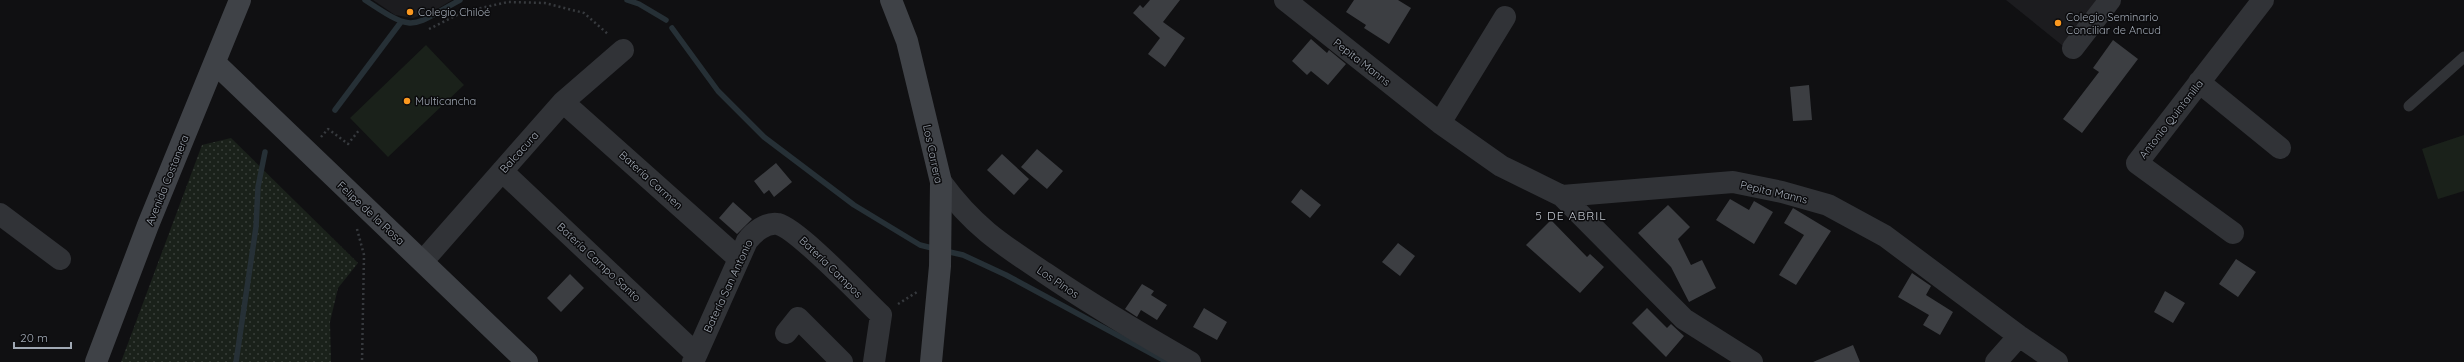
<svg xmlns="http://www.w3.org/2000/svg" width="2464" height="362" font-family="Quicksand,sans-serif">
<style>
.built{fill:#1c1c1f}
.grass{fill:url(#grass-dots)}
.garden{fill:#1a211a}
.lines{fill:none;stroke-linecap:round;stroke-linejoin:round}
.stream{stroke:#263036;stroke-width:5.5}
.building{fill:#3c3e42}
.path{stroke:#373a3e;stroke-width:2.5;stroke-dasharray:2 3;stroke-linecap:butt}
.lane{stroke:#313337;stroke-width:11}
.street{stroke:#313337;stroke-width:22}
.secondary{stroke:#3f4247;stroke-width:22}
.poi-dot{fill:#fb981f;stroke:#0b0b0d;stroke-width:1.5}
.labels{text-anchor:middle;dominant-baseline:central;stroke-width:3;stroke-linejoin:round;paint-order:stroke}
.poi-label{font-size:11px;fill:#a0a8b3;stroke:#0b0b0d;text-anchor:start}
.street-label{font-size:11px;fill:#a0a8b3;stroke:#0b0b0d}
.neighbourhood-label{font-size:12px;letter-spacing:1px;fill:#c2c7cf;stroke:#0b0b0d}
</style>
<defs>
<pattern id="grass-dots" width="8" height="8" patternUnits="userSpaceOnUse"><rect width="8" height="8" fill="#1a211a"/><path d="M2 2h.1M6 6h.1" fill="none" stroke="#383e39" stroke-width="1.8" stroke-linecap="round"/></pattern>
</defs>
<rect width="100%" height="100%" fill="#101012"/>
<path class="built" d="M373,0H452L437,9L413,18L395,15Z
M2006,0H2099L2063,46Z"/>
<path class="grass" d="M231,138L358,263L338,288L330,322L331,362H121L202,145Z"/>
<path class="garden" d="M426,45L464,85L388,157L350,118Z
M2464,135V191L2438,199L2422,149Z"/>
<g class="lines">
<path class="stream" d="M365,0C416,34 410,27 460,0
M627,0L639,4L666,20
M672,28L718,91L764,137L854,205L920,245L936,249
M335,110L401,22
M945,251L963,255L1006,275L1167,362
M236,362L256,227L258,187L265,152"/>
</g>
<path class="building" d="M1150,0H1180L1163,22L1185,38L1165,67L1148,54L1160,38L1133,13L1140,5L1143,8Z
M1354,0H1398L1411,8L1389,44L1364,28L1366,25L1346,12Z
M1311,39L1327,53L1329,50L1346,64L1328,85L1311,71L1307,75L1292,61Z
M2113,40L2138,59L2082,133L2063,119L2099,72L2093,68Z
M1809,85L1812,120L1793,121L1790,87Z
M1037,149L1063,171L1047,189L1021,167Z
M1002,154L1029,179L1014,195L987,170Z
M776,163L792,182L774,197L769,190L764,194L754,181Z
M1301,189L1321,205L1310,218L1291,202Z
M1730,199L1749,210L1754,201L1773,212L1754,244L1716,220Z
M733,202L752,219L737,234L719,218Z
M1668,205L1690,227L1678,239L1691,265L1702,260L1716,288L1689,302L1671,267L1638,233Z
M1793,208L1831,231L1796,285L1779,275L1804,235L1784,223Z
M1551,220L1587,257L1590,254L1604,267L1580,293L1526,245Z
M1398,243L1415,256L1400,276L1382,262Z
M2236,259L2256,272L2238,297L2219,284Z
M1912,273L1931,286L1926,295L1953,312L1940,335L1923,325L1929,315L1898,297Z
M570,274L584,288L561,312L547,298Z
M1142,284L1154,291L1151,295L1167,305L1157,320L1141,310L1137,317L1125,309Z
M2165,291L2185,303L2173,323L2154,312Z
M1204,308L1227,322L1217,340L1193,327Z
M1647,308L1667,328L1671,324L1684,336L1666,357L1632,323Z
M1853,345L1860,362H1813Z"/>
<g class="lines">
<path class="path" d="M429,29L463,12L508,2L545,3L584,13L609,35
M321,137L328,129L348,144L360,129
M357,229L364,255L362,362
M898,304L917,292"/>
<path class="lane" d="M2409,106L2464,57"/>
<path class="street" d="M1285,0L1440,123L1501,166L1562,196L1733,182L1782,192L1828,205L1885,236L2019,336L2057,362
M2073,48L2110,0
M2199,82L2280,148
M563,102L738,258
M1440,123L1505,17
M502,171L696,354
M941,182C973,226 1001,244 1045,273C1092,305 1141,334 1190,362
M1562,196L1684,319L1752,362
M0,214L60,259
M2233,233L2137,163L2263,0
M423,261L563,102L623,50
M786,333L798,318L842,362
M693,362L747,241C754,232 766,222 778,224C798,229 862,297 881,315L874,362
M1996,362L2019,336"/>
<path class="secondary" d="M891,0L907,41L941,182L940,266L931,362
M215,63L527,362
M96,362L148,225L240,0"/>
</g>
<g class="poi-dot">
<circle cx="410" cy="12" r="4"/>
<circle cx="2058" cy="23" r="4"/>
<circle cx="407" cy="101" r="4"/>
</g>
<g class="labels">
<g class="poi-label">
<text x="418" y="12">Colegio Chiloé</text>
<text x="2066" y="17">Colegio Seminario<tspan x="2066" dy="13">Conciliar de Ancud</tspan></text>
<text x="415" y="101">Multicancha</text>
</g>
<g class="street-label">
<text transform="translate(1362 62) rotate(38)">Pepita Manns</text>
<text transform="translate(2171 119) rotate(-52)">Antonio Quintanilla</text>
<text transform="translate(519 152) rotate(-48)">Balcacura</text>
<text transform="translate(933 154) rotate(78)">Los Carrera</text>
<text transform="translate(167 180) rotate(-68)">Avenida Costanera</text>
<text transform="translate(651 180) rotate(42)">Batería Carmen</text>
<text transform="translate(1774 192) rotate(13)">Pepita Manns</text>
<text transform="translate(371 213) rotate(43)">Felipe de la Rosa</text>
<text transform="translate(599 262) rotate(43)">Batería Campo Santo</text>
<text transform="translate(831 267) rotate(44)">Batería Campos</text>
<text transform="translate(1058 282) rotate(34)">Los Pinos</text>
<text transform="translate(728 286) rotate(-65)">Batería San Antonio</text>
</g>
<g class="neighbourhood-label">
<text x="1571" y="215">5 DE ABRIL</text>
</g>
</g>
<path d="M14 342v6h57v-6" fill="none" stroke="#a0a8b3" stroke-width="2"/>
<text x="20" y="342" font-size="12" fill="#a0a8b3" stroke="#0b0b0d" stroke-width="3" paint-order="stroke">20 m</text>
</svg>
